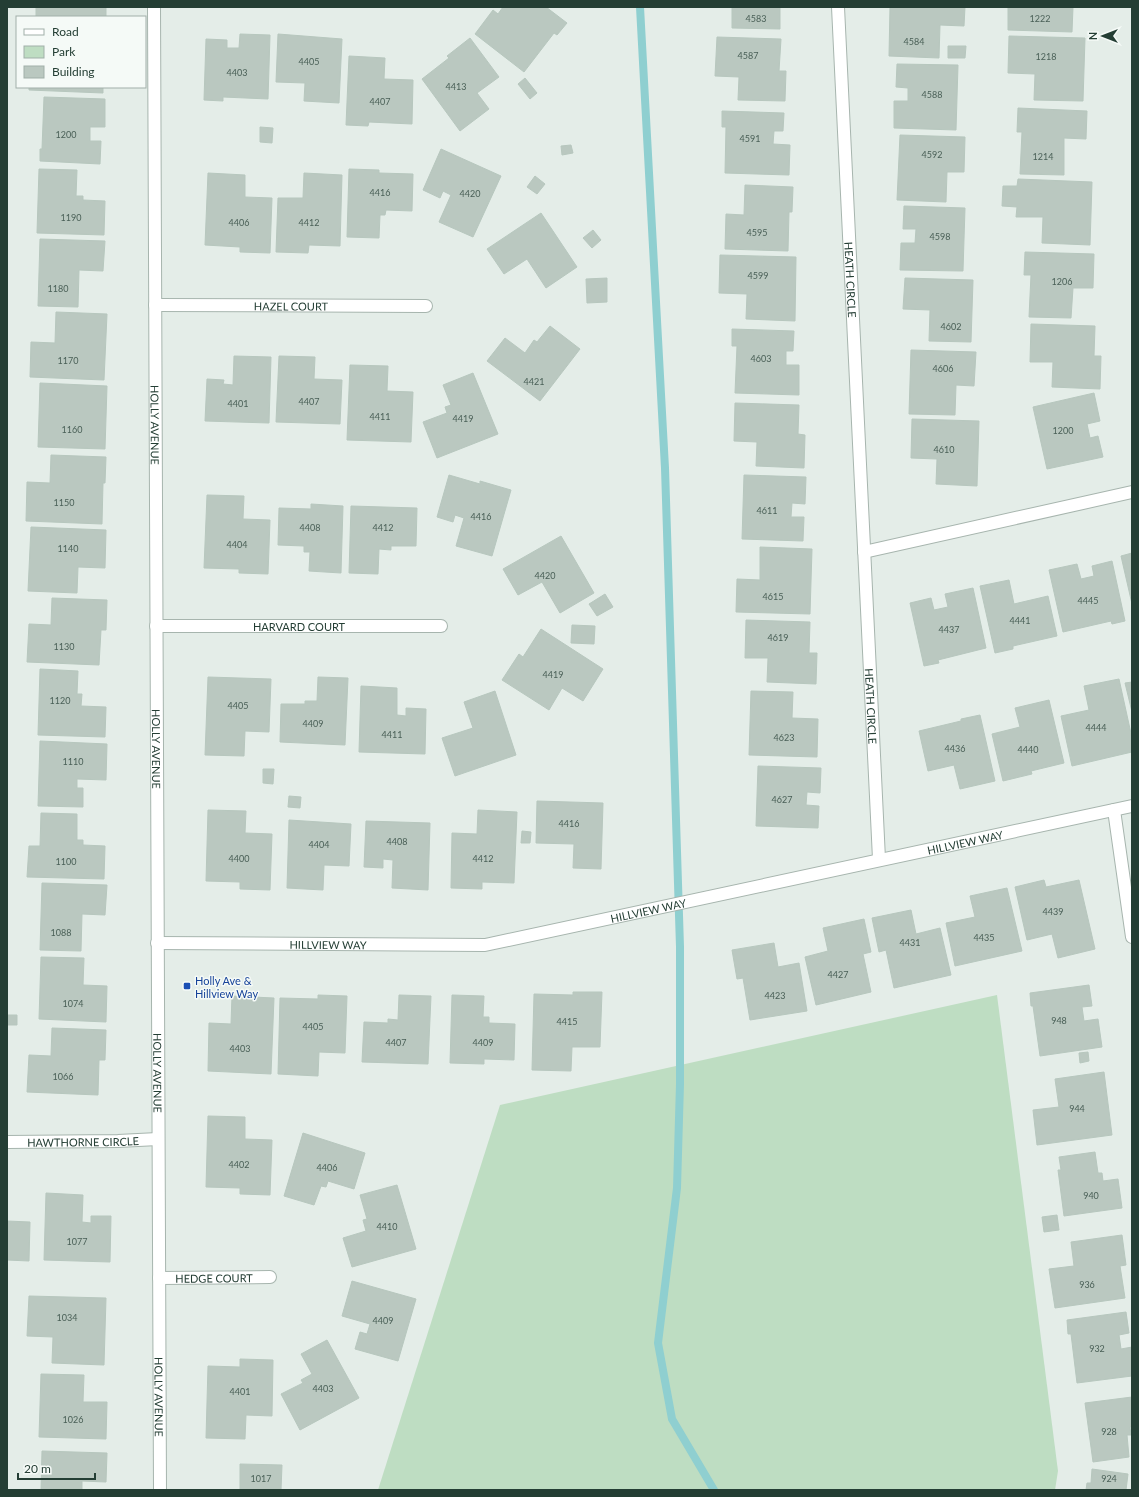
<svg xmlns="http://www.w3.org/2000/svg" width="1139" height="1497" font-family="Lato,sans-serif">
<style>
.green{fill:#beddc2}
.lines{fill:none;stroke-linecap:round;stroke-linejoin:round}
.stream{stroke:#8fcfd0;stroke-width:8}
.building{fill:#bac8c0;stroke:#b7c7be}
.street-casing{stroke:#a7b5ae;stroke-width:14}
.street{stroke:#fff;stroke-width:12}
.transit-dot{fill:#1a4fb4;stroke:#f5faf7;stroke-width:1.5}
.labels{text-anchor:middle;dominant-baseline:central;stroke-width:3;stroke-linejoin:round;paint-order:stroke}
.number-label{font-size:9px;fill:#4a6057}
.street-label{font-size:11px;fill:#243e34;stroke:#f5faf7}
.transit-label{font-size:11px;fill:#164399;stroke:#f5faf7;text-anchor:start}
</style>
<rect width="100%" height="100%" fill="#e4ede8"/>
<path class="green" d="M997,995L1058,1471L1055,1490H378L500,1105Z"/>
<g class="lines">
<path class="stream" d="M640,7L665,468L680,947V1084L677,1188L658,1343L672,1419L714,1490"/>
</g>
<path class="building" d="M36,7H106V17H36Z
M503,7H546L567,23L557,35L554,33L524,72L475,34L493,10L498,14Z
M732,7H780V29L732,28Z
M890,7H965L964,26L940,25L939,58L889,56Z
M1008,7H1073L1072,32L1008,30Z
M240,34L270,35L268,99L223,97V101L204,100L206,39L227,40V48H239Z
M278,34L342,39L339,103L304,101L305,83L276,82Z
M1009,36L1085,38L1083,101L1034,100L1035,74L1008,73Z
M717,37L781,39L779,71H786L785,101L738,100L739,77L715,76Z
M470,38L499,77L477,93L489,109L460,131L422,79L449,58L447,56Z
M948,46H966L965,58H948Z
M349,56L385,58L384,79L413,80L412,124L369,122L368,126L346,125Z
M897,64L958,65L956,130L894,128V101H908V88L896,87Z
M525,78L537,93L530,99L518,84Z
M29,87H103V93L29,90Z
M44,97L105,99V127H90V141H101L100,164L40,161V149H42Z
M1018,108L1087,111L1086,139L1064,138V175L1020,174L1022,132H1017Z
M722,111L784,113L783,131H774L773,144L790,145L789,175L725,173L726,127H722Z
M260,127L273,128L272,143L260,142Z
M900,135L965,137L964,172H947L946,202L897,200Z
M571,145L573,153L562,155L561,146Z
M441,149L501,176L473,237L439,222L451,195L443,191L440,198L423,190Z
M39,169L77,170L76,196H83V200L105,201L104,235L37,233Z
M349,169L379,170V173L413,174L412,211L386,210L385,215H380L379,238L347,237Z
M208,173L245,175V197L272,198L270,253L240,252V247L205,245Z
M304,173L342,175L340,246L309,245L308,253L276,252L278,198H303Z
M535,176L545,184L537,194L527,187Z
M1018,179L1092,182L1090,245L1042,243L1043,217H1016L1017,207L1002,206L1003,186H1017Z
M745,185L793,187L792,212H789L788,251L725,249L726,214L744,215Z
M904,206L965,208L963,271L900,270L901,243H915L916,229H903Z
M541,213L577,267L546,288L527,259L504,274L487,249Z
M593,230L601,240L592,248L583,238Z
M40,239L105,241L103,271L79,270L78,307L38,306Z
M1025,252L1094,254L1093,288H1073L1071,318L1029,317L1031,275H1024Z
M720,255L796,257L795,321L746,319L747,294L719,293Z
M607,278V302L587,303L586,279Z
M905,278L973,280L971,342L929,341L930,310L903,309Z
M56,312L107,314L104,380L30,377L31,342L55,343Z
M1031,324L1095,326L1094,356H1101L1100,389L1052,387L1053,362H1030Z
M550,326L580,349L540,401L487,361L505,338L525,353L534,340L537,342Z
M732,329L794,331L793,351H786V365H799V395L735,393L737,346H732Z
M911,350L976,352L974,386L956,385L955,415L909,414Z
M234,356L271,357L269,423L205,421L207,379L224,380L223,384L233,385Z
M279,356L315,357L314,379L342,380L340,424L276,422Z
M350,365L388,366L387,391L413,392L411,442L347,440Z
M473,373L498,434L437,458L423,422L447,413L445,407L451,405L443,385Z
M40,383L107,386L105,449L38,447Z
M1094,393L1100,421L1087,424L1090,438L1098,436L1103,457L1047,469L1033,407Z
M735,403L799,405L798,434L805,435L804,468L756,466L757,442L734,441Z
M912,419L979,421L977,486L936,484L937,459L911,458Z
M51,455L106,457L105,483H103L102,524L26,521L27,482L50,483Z
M449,475L480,484V481L511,490L492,556L456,546L464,518L455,515L453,522L437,517Z
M744,475L806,477L805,504L792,503L791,517H804L803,541L742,539Z
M207,495L244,496L243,519L270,520L268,574L239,573V569L204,568Z
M311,504L343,506L341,573L309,571L310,552H304V546L278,545L279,508L311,509Z
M351,506L417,508L416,546H391V550L379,549L378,574L349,573Z
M31,527L106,530L105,568L78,567L77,593L28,591Z
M561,536L594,593L560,613L542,582L518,595L503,569Z
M760,547L812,549L810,614L736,612L737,579L760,580Z
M1132,553V604L1121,556Z
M1112,561L1125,621L1112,624L1111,621L1063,632L1049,570L1077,564L1081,579L1094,576L1092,566Z
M1009,580L1014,604L1048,596L1057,636L1013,646V649L995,653L980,586Z
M973,588L986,648L938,660L939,663L924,666L910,603L931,598L934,610L948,607L945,594Z
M605,594L613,607L597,616L589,604Z
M52,598L107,600L106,630H101L99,665L27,662L29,624L51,625Z
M746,620L810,622L809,653H817L816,684L767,682L768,658H745Z
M572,625L595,626L594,644L571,643Z
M541,629L603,669L583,701L562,688L549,710L502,680L519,654L523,657Z
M40,669L78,671L77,694H82L81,706L106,707L105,737L38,735Z
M208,677L271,679L269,732L245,731L244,756L205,755Z
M318,677L348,678L345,745L280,742L281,704H305V701H317Z
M1119,679L1132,738V752L1072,766L1061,716L1089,710L1084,686Z
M1132,682V712L1125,683Z
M361,686L397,688V715L406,716V708L426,709L425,754L359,752Z
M495,691L516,755L455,776L442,738L473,728L464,702Z
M751,691L793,692L792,718L818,719L817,757L749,755Z
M1049,700L1064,763L1031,771L1032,774L1003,781L992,734L1020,727L1015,708Z
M980,715L995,781L960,789L954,765L928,771L919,731L961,721V719Z
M40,741L107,744L106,780L77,779V788H83V807L38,806Z
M758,766L821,768L820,793L807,792L806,805L819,806L818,828L756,826Z
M263,769H274L273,784L263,783Z
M289,796L301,797L300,808L288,807Z
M537,801L603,803L601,869L573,868L574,844L536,843Z
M208,810L246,811L245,833L272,834L270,890L240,889V882L206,881Z
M478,810L517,812L514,883L482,882V889L451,888L452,833L477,834Z
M41,813L77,814V840H83V845L105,846L104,879L27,877L29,846H40Z
M289,820L351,824L349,866L324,865L323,890L287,888Z
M366,821L430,823L428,890L392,888L393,860L383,859V868L364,867Z
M522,831L531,832L530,843H521Z
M1044,880L1046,887L1079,880L1095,949L1058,958L1052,934L1027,940L1015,887Z
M42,883L107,885L105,915L82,914L81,951L40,950Z
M1007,888L1022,951L955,966L946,923L975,917L970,896Z
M911,910L916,934L940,928L951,975L894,988L886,950L879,952L872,918Z
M864,919L871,952L863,954L871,992L816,1005L805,957L828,951L823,928Z
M774,943L778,967L799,963L807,1011L750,1020L743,978L737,979L732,950Z
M41,957L84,958L83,985L107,986L106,1022L39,1019Z
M1089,985L1092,1006L1082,1007L1084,1021L1098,1019L1102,1047L1040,1056L1033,1006H1031L1030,993Z
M573,992H602L600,1047H572L571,1071L532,1070L534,994L573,995Z
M318,995L347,996L345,1053L319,1052L318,1076L278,1074L280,998L318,999Z
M399,995L431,996L428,1064L362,1062L364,1022L388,1023V1019L398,1020Z
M452,995L484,996L483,1017H489V1023L515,1024L514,1060L484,1059V1064L450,1063Z
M232,996L274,998L271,1074L208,1071L209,1023L231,1024Z
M8,1015H17V1025H8Z
M52,1028L106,1030L105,1060H99L98,1095L27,1092L29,1055L51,1056Z
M1088,1052L1089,1061L1080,1063L1079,1053Z
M1104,1072L1112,1135L1037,1145L1033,1110L1059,1107L1055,1079Z
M208,1116L245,1117V1139L272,1140L270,1195L240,1194V1188L206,1187Z
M303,1133L365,1153L354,1189L328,1181L326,1187L321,1186L314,1205L284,1196Z
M1095,1152L1098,1173H1102L1103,1181L1118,1179L1122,1208L1064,1216L1058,1170H1061L1059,1157Z
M397,1185L416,1249L352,1267L343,1238L366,1231L363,1220L367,1219L360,1195Z
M46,1193L83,1195L82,1222L91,1223V1216H111L110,1262L44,1260Z
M1057,1215L1059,1230L1044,1232L1042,1217Z
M7,1221L30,1222L29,1261L7,1260Z
M1122,1235L1126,1265L1120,1266L1125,1298L1055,1308L1049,1269L1074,1266L1071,1242Z
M352,1281L416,1299L398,1361L355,1349L360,1332L367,1334L370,1324L342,1316Z
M29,1296L106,1298L104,1365L52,1363L53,1337L27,1336Z
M1126,1312L1129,1333L1119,1335L1121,1349L1132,1347V1376L1077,1383L1071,1334H1068L1067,1320Z
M327,1340L359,1398L300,1430L281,1394L303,1383L301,1380L312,1374L301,1354Z
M240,1359L273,1360L272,1416L246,1415L245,1439L206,1438L208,1366L240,1367Z
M41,1374L84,1375L83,1402H107L106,1439L39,1437Z
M1132,1397V1427H1130L1131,1435H1127L1129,1457L1093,1462L1085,1403Z
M42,1451L107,1453L106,1482L82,1481V1490H41Z
M240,1464L282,1465L281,1490H240Z
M1092,1469L1128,1474L1126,1490H1086L1087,1483H1091Z"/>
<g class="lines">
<defs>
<g id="street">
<path id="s1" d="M154,7L160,1490"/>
<path id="s2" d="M838,7L879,859"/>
<path id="s3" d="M155,305L426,306"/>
<path d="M864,552L1132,492"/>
<path id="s4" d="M156,626H441"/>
<path d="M1114,810L1132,937"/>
<path id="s5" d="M157,943L485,945L1132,806"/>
<path id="s6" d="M7,1142L118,1141L158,1139"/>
<path id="s7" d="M159,1278L270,1277"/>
</g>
</defs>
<use href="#street" class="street-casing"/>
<use href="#street" class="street"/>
</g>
<rect class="transit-dot" x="183" y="982" width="8" height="8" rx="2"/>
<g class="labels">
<g class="number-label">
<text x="756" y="18">4583</text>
<text x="1040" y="18">1222</text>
<text x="914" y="41">4584</text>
<text x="748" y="55">4587</text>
<text x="1046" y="56">1218</text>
<text x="309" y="61">4405</text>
<text x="237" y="72">4403</text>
<text x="456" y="86">4413</text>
<text x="932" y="94">4588</text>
<text x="380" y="101">4407</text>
<text x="66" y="134">1200</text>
<text x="750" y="138">4591</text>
<text x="932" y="154">4592</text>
<text x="1043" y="156">1214</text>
<text x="380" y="192">4416</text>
<text x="470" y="193">4420</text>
<text x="71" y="217">1190</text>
<text x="239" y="222">4406</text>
<text x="309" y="222">4412</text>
<text x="757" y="232">4595</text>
<text x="940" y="236">4598</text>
<text x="758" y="275">4599</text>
<text x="1062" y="281">1206</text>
<text x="58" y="288">1180</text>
<text x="951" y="326">4602</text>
<text x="761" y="358">4603</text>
<text x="68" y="360">1170</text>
<text x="943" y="368">4606</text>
<text x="534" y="381">4421</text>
<text x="309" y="401">4407</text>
<text x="238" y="403">4401</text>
<text x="380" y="416">4411</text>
<text x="463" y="418">4419</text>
<text x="72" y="429">1160</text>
<text x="1063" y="430">1200</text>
<text x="944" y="449">4610</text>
<text x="64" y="502">1150</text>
<text x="767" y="510">4611</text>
<text x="481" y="516">4416</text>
<text x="310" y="527">4408</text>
<text x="383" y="527">4412</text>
<text x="237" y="544">4404</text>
<text x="68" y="548">1140</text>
<text x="545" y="575">4420</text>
<text x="773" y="596">4615</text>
<text x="1088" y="600">4445</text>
<text x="1020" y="620">4441</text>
<text x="949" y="629">4437</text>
<text x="778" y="637">4619</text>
<text x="64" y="646">1130</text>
<text x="553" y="674">4419</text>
<text x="60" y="700">1120</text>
<text x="238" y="705">4405</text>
<text x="313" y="723">4409</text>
<text x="1096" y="727">4444</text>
<text x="392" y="734">4411</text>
<text x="784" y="737">4623</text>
<text x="955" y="748">4436</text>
<text x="1028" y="749">4440</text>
<text x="73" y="761">1110</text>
<text x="782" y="799">4627</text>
<text x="569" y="823">4416</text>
<text x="397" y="841">4408</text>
<text x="319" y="844">4404</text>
<text x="239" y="858">4400</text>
<text x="483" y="858">4412</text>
<text x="66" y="861">1100</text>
<text x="1053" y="911">4439</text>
<text x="61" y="932">1088</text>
<text x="984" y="937">4435</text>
<text x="910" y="942">4431</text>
<text x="838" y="974">4427</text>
<text x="775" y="995">4423</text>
<text x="73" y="1003">1074</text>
<text x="1059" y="1020">948</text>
<text x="567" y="1021">4415</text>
<text x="313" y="1026">4405</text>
<text x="396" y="1042">4407</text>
<text x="483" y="1042">4409</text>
<text x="240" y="1048">4403</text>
<text x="63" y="1076">1066</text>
<text x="1077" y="1108">944</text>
<text x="239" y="1164">4402</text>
<text x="327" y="1167">4406</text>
<text x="1091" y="1195">940</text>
<text x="387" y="1226">4410</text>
<text x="77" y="1241">1077</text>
<text x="1087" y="1284">936</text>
<text x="67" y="1317">1034</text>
<text x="383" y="1320">4409</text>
<text x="1097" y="1348">932</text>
<text x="323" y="1388">4403</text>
<text x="240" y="1391">4401</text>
<text x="73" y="1419">1026</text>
<text x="1109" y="1431">928</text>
<text x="261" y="1478">1017</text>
<text x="1109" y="1478">924</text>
</g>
<g class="street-label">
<text stroke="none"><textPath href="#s2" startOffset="273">HEATH CIRCLE</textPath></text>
<text stroke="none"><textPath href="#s3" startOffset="136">HAZEL COURT</textPath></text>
<text stroke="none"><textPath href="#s1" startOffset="418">HOLLY AVENUE</textPath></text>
<text stroke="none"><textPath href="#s4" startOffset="143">HARVARD COURT</textPath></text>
<text stroke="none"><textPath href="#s2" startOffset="700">HEATH CIRCLE</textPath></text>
<text stroke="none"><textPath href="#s1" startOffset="742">HOLLY AVENUE</textPath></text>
<text stroke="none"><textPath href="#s5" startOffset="819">HILLVIEW WAY</textPath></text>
<text stroke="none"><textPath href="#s5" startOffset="495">HILLVIEW WAY</textPath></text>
<text stroke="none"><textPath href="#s5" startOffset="171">HILLVIEW WAY</textPath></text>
<text stroke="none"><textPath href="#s1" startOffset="1066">HOLLY AVENUE</textPath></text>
<text stroke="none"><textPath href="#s6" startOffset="76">HAWTHORNE CIRCLE</textPath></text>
<text stroke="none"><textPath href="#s7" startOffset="55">HEDGE COURT</textPath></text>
<text stroke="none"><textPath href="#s1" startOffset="1390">HOLLY AVENUE</textPath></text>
</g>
<g class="transit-label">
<text x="195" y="980">Holly Ave &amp;<tspan x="195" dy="13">Hillview Way</tspan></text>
</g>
</g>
<rect width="1139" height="1497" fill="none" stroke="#243e34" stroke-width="16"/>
<rect x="16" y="16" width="130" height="72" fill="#f5faf7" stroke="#a1afa9"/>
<rect x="24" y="29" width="20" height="6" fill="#ffffff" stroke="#a1afa9"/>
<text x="52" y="36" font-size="12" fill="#243e34">Road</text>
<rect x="24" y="46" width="20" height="12" fill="#beddc2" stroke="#a1afa9"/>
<text x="52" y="56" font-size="12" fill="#243e34">Park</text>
<rect x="24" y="66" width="20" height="12" fill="#bac8c0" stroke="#a1afa9"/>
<text x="52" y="76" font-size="12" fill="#243e34">Building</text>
<g transform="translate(1103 36) rotate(270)" stroke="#f5faf7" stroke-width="3" paint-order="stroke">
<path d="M0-3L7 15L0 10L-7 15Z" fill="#243e34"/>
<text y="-6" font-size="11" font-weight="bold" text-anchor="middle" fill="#243e34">N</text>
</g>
<path d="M18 1473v6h77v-6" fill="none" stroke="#243e34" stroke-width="2"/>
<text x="24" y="1473" font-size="12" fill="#243e34" stroke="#f5faf7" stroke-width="3" paint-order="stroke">20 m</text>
</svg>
